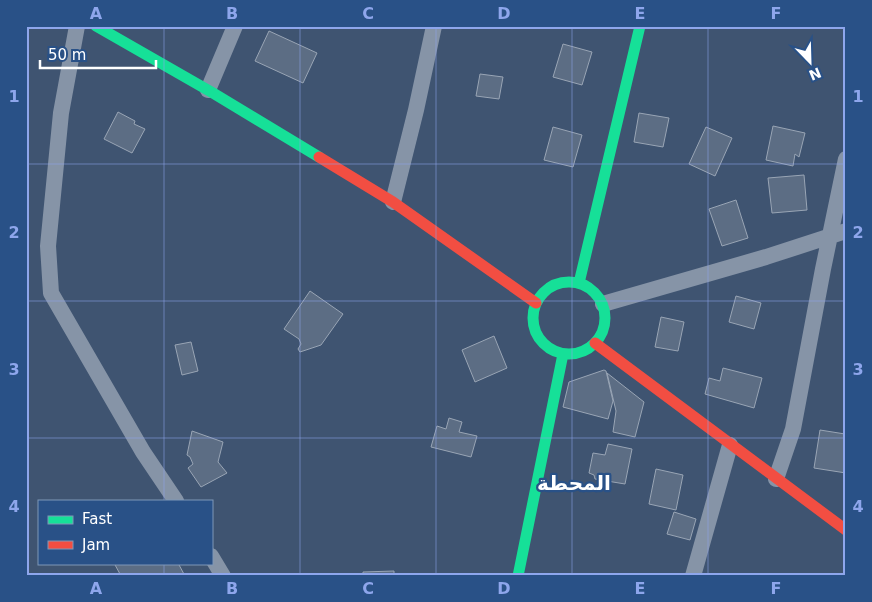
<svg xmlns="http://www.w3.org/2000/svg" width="872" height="602" font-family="'DejaVu Sans','Noto Sans Arabic',sans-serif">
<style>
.building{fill:#5c6d84;stroke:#99a5b5}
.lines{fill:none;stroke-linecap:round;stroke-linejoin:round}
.street{stroke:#8694a7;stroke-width:16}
.fast{stroke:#16e098;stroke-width:11}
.jam{stroke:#f24e42;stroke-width:11}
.grid{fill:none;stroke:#8ea6ec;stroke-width:1;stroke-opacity:0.55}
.labels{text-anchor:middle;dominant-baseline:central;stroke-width:4.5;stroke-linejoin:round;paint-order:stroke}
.district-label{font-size:20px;font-weight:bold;fill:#fff;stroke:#295187}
.neatline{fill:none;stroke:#8ea6ec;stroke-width:2}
.grid-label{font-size:16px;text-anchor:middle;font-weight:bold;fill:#8ea6ec}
</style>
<rect width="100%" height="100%" fill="#3f5471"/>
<path class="building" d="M269,31L317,53L303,83L255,61Z
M563,44L592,52L582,85L553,77Z
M480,74L503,77L499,99L476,96Z
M118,112L135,121L134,124L145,129L132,153L104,139Z
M639,113L669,118L663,147L634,142Z
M773,126L805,133L799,157L795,154L793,166L766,160Z
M553,127L582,135L573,167L544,160Z
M706,127L732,138L715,176L689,164Z
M804,175L807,210L772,213L768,178Z
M736,200L748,238L722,246L709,209Z
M310,291L343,314L321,345L300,352L298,349L301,344L299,339L284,329Z
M736,296L761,303L754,329L729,322Z
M661,317L684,322L678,351L655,347Z
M494,336L507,368L475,382L462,350Z
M191,342L198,371L182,375L175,345Z
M723,368L762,378L754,408L705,394L709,378L720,381Z
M604,370L606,371L613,401L608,419L563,407L569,382Z
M607,373L644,402L635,437L613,432L616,411Z
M449,418L462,422L459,432L477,436L471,457L431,447L437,426L446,429Z
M820,430L845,434L846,473L814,468Z
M192,431L223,442L218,462L227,473L201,487L188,468L193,464L190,457L187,455Z
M608,444L632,449L625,484L595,479L594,475L589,473L593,453L605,455Z
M656,469L683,475L676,510L649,504Z
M674,512L696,519L690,540L667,534Z
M114,563H178L185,576H117L120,574Z
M394,571V576H363V572Z"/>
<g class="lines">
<path class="street" d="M77,26L61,113L48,246L51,293L143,452L176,501
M208,90L235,26
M393,202L416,110L434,26
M603,304L766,257L846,231
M776,479L793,429L823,269L846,159
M211,556L223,576
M693,576L730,445"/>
<path class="fast" d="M96,26L213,93L319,157
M533 318a36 36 0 1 1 72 0a36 36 0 1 1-72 0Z
M579,283L640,26
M518,576L563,354"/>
<path class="jam" d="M319,157L393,202L536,303
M595,343L846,530"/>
</g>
<path class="grid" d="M164,26V501M300,26V576M436,26V576M572,26V576M708,26V576M26,164H846M26,301H846M26,438H846M164,563V576"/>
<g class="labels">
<g class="district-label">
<text x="574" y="483">المحطة</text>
</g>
</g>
<rect width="872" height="602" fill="none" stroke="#295187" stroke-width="55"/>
<rect x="38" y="500" width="175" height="65" fill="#295187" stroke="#7f97b7"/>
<rect x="48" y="516" width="25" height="8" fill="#16e098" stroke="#7f97b7"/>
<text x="82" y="524" font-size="15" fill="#ffffff">Fast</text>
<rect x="48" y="541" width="25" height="8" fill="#f24e42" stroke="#7f97b7"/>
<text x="82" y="550" font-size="15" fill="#ffffff">Jam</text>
<g transform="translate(810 62) rotate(157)" stroke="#295187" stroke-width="4" paint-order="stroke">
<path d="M0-4L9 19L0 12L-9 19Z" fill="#ffffff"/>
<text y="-8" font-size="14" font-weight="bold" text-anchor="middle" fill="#ffffff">N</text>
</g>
<path d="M40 60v8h116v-8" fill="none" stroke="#ffffff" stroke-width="2.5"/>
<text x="48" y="60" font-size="15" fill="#ffffff" stroke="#295187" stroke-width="4" paint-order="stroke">50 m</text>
<rect x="28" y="28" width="816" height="546" class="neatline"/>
<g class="grid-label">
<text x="96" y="19">A</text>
<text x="232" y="19">B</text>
<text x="368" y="19">C</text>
<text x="504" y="19">D</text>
<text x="640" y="19">E</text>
<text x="776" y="19">F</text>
<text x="14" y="102">1</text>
<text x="858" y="102">1</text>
<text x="14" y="238">2</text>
<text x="858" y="238">2</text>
<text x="14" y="375">3</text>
<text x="858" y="375">3</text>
<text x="14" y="512">4</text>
<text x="858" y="512">4</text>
<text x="96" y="594">A</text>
<text x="232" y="594">B</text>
<text x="368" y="594">C</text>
<text x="504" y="594">D</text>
<text x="640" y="594">E</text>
<text x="776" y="594">F</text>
</g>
</svg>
